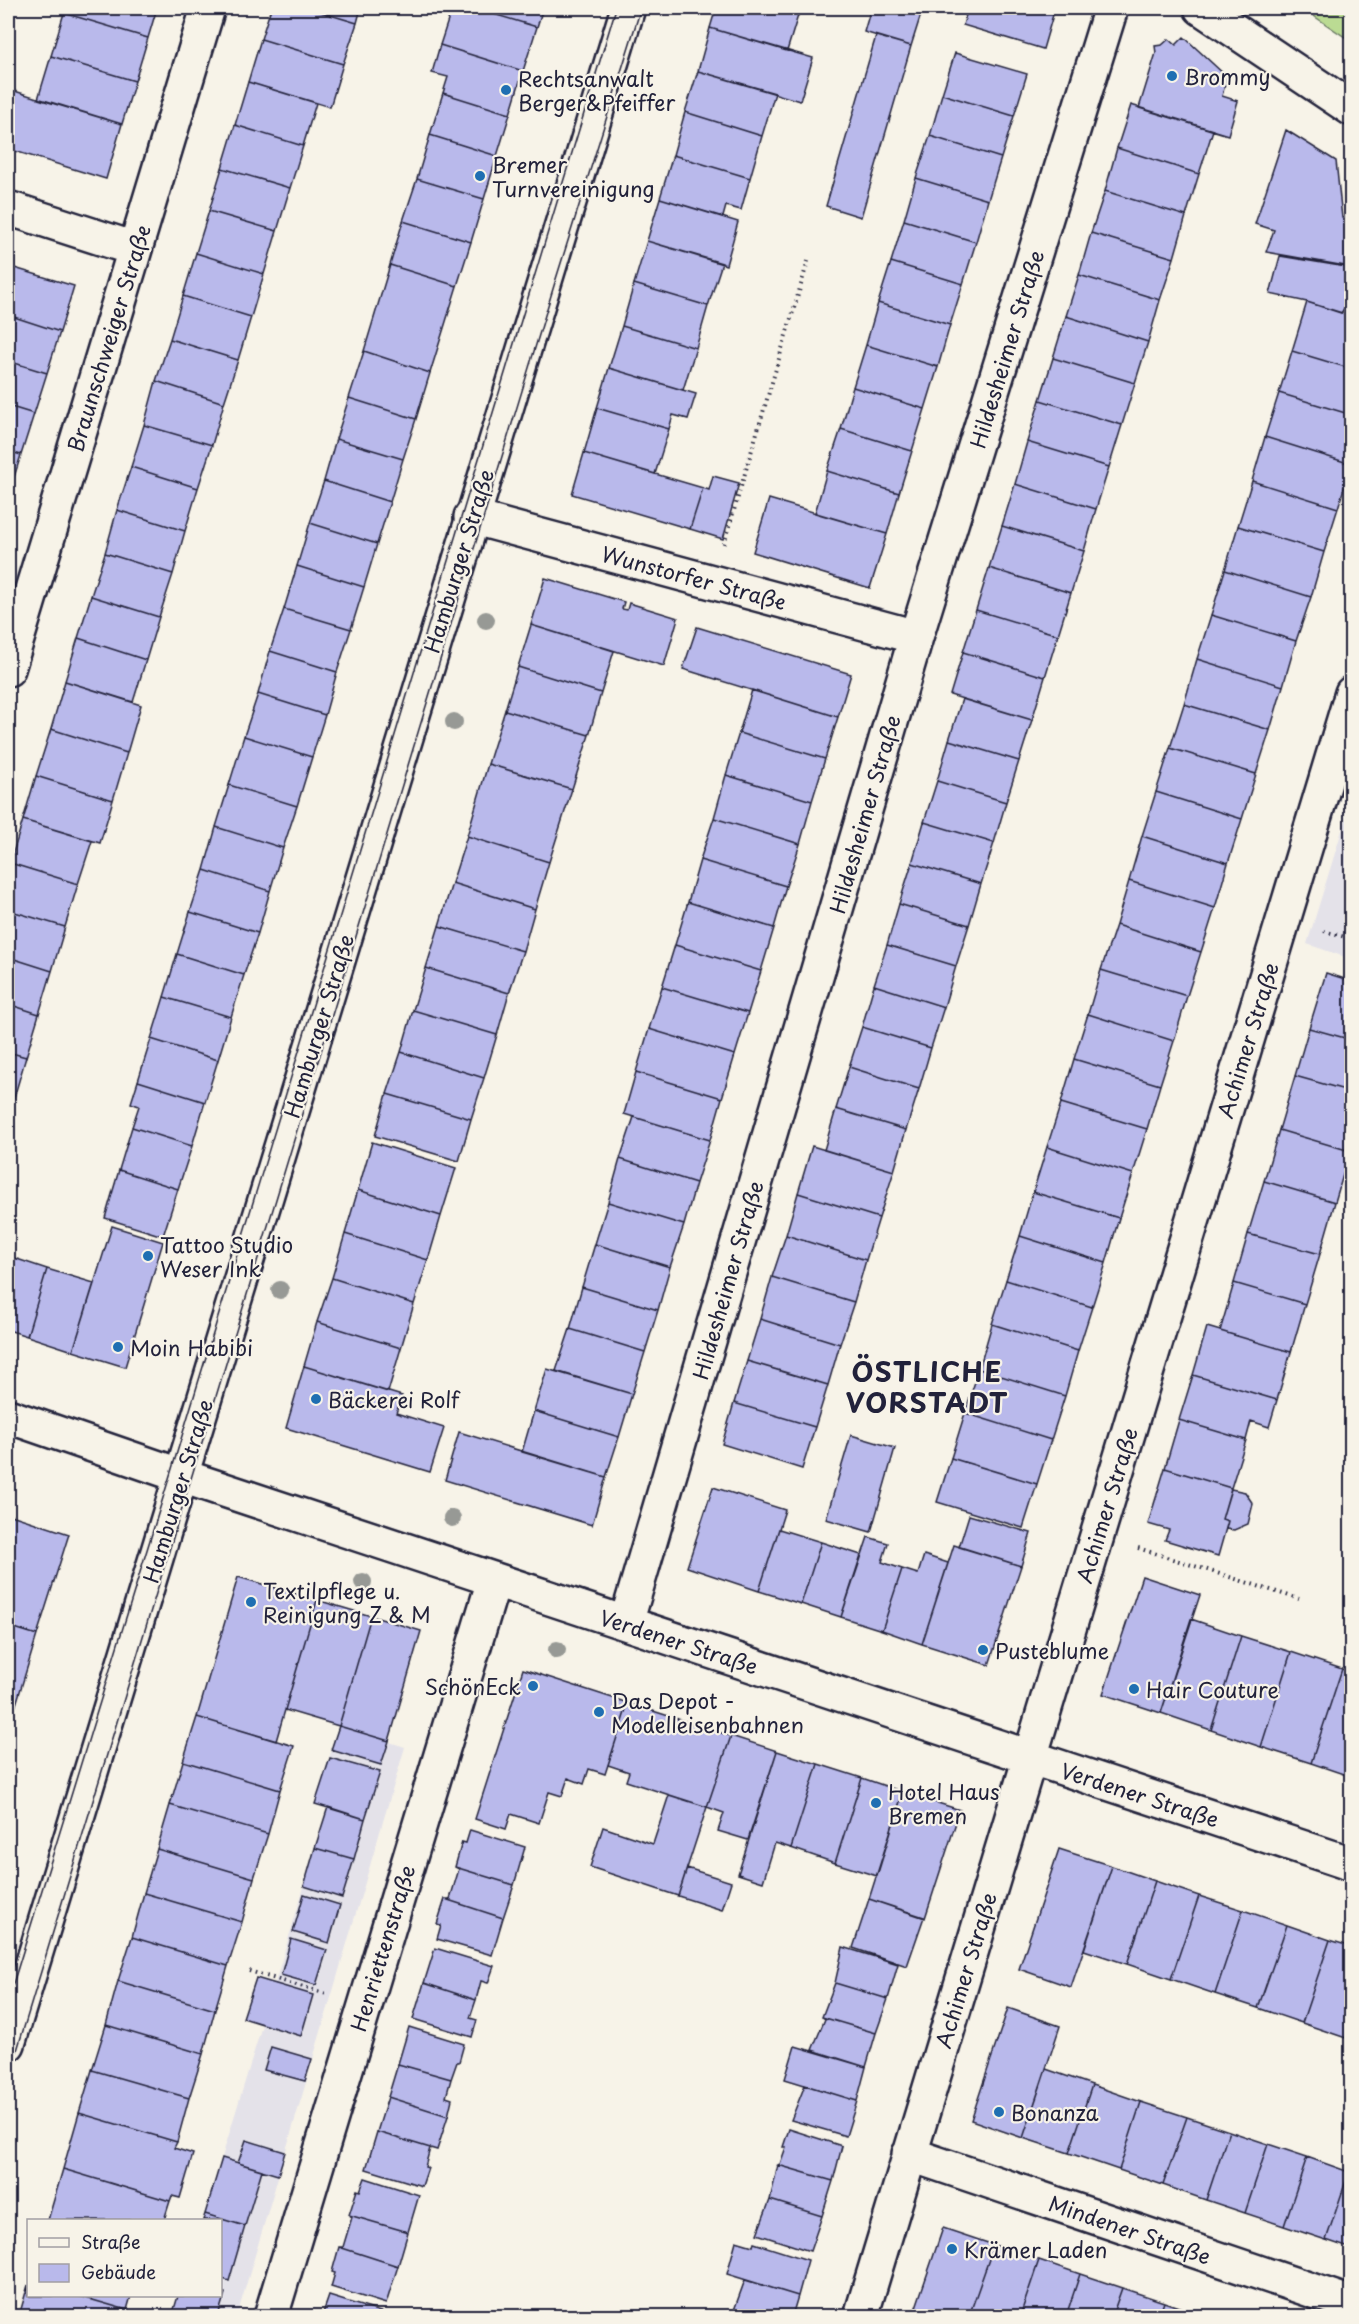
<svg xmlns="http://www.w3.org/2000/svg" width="1359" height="2324" font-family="'Playpen Sans',sans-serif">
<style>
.built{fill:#e4e2e9}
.green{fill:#bbdb93;stroke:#6e7e67;stroke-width:1.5}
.building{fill:#b9b9eb;stroke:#22223b;stroke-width:1.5}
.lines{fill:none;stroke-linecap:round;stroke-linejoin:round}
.street-casing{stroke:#22223b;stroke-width:38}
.secondary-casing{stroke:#22223b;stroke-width:38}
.path{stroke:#22223b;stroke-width:4;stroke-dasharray:1.5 4.5;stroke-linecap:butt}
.street{stroke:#f7f3e8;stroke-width:33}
.secondary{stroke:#f7f3e8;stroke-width:33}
.tram{stroke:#22223b;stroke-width:1.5}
.tree{fill:#979995}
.poi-dot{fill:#1f6fb2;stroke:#f7f3e8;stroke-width:2}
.labels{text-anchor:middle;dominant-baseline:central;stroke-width:4.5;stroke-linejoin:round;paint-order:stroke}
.poi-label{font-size:21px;fill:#22223b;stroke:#f7f3e8;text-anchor:start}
.street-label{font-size:21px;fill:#22223b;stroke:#f7f3e8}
.district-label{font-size:27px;font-weight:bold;letter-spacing:1.5px;fill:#22223b;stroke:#f7f3e8}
</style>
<rect width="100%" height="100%" fill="#f7f3e8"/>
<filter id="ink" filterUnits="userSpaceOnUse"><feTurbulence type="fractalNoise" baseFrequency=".0167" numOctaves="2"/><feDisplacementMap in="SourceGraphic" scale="12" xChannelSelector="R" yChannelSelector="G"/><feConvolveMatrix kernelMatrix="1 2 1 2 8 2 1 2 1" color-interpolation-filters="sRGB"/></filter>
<g filter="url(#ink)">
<path class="built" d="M1351,801L1352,959H1351L1307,944Z
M339,1726L405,1747L237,2316H172L178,2296H220V2220H203L328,1808L315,1804Z"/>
<path class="green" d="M1302,8H1351V41Z"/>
<path class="building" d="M66,8H157L148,38L64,13Z
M271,8H307L357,23L343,64L261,39Z
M307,8H361L357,23Z
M452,8H473L537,27L523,71L440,45Z
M473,8H543L537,27Z
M716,8H795L800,9L787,51L710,28Z
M871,8H923L911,46L864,32Z
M968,8H1055L1043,49L963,25Z
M64,13L148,38L135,81L51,56Z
M710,28L813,58L800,101L698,71Z
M876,36L911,46L861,217L826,206Z
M1184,37L1227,77L1222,96L1238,101L1228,135L1139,108L1156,53L1155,46L1162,45L1169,39L1176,45Z
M261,39L343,64L330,107L248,82Z
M440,45L523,71L510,114L443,93L448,77L432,73Z
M955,53L1027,74L1014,116L942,94Z
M51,56L135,81L122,124L38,99Z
M698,71L775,93L762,136L685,112Z
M248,82L316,103L303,146L235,125Z
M8,89L122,124L106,179L8,149Z
M443,93L510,114L497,156L430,135Z
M942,94L1014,116L1001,158L930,136Z
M1131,105L1213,130L1199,174L1117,148Z
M685,112L762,136L750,178L673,155Z
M235,125L303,146L290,188L222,168Z
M1286,130L1336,161L1342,218H1346L1352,241L1351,267L1266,252L1274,230L1255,224Z
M430,135L497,156L484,199L417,179Z
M930,136L1001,158L988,200L916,178Z
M1117,148L1199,174L1186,216L1105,191Z
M673,155L750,178L741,210L726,206L723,217L660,198Z
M222,168L290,188L277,231L209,211Z
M916,178L988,200L976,242L904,220Z
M417,179L484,199L471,242L403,221Z
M1105,191L1186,216L1174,258L1091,233Z
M660,198L738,222L726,265L647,241Z
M209,211L277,231L264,274L196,253Z
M904,220L976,242L963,284L891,262Z
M403,221L471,242L457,286L390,265Z
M1091,233L1174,258L1160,300L1079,275Z
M647,241L722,263L708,306L634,284Z
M196,253L264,274L251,317L183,296Z
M1280,256L1352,268V297L1341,313L1307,302L1270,294Z
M891,262L963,284L950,325L878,303Z
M390,265L457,286L430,373L364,351Z
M8,266L74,286L60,332L8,315Z
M1079,275L1160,300L1148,342L1066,316Z
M634,284L708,306L696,348L622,326Z
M183,296L251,317L238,360L170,339Z
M1307,302L1352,316V369L1292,351Z
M878,303L950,325L938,367L866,345Z
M8,315L60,332L47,373L8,361Z
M1066,316L1148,342L1135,383L1053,358Z
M622,326L696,348L683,390L609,368Z
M170,339L238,360L224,403L156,381Z
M866,345L938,367L925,409L853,387Z
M364,351L430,373L416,419L349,398Z
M1292,351L1352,369V415L1279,393Z
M1053,358L1135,383L1122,425L1040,400Z
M8,361L47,373L34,414L8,406Z
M609,368L696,394L688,419L673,415L669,429L597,408Z
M156,381L224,403L212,445L144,425Z
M853,387L925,409L912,451L841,429Z
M1279,393L1352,415L1351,464L1265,437Z
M349,398L416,419L403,459L336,439Z
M1040,400L1122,425L1109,467L1027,442Z
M8,406L34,414L21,455L8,451Z
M597,408L669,429L655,474L584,453Z
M144,425L212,445L198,488L131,467Z
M841,429L912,451L899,493L827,471Z
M1265,437L1351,464L1338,508L1252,481Z
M336,439L403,459L390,502L324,481Z
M1027,442L1109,467L1096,509L1015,484Z
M8,451L21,455L8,496Z
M584,453L703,488L690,529L572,494Z
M131,467L198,488L185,531L117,510Z
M827,471L899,493L887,534L815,513Z
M713,476L739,483L723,539L690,529L703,488L709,490Z
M324,481L390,502L377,544L310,523Z
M1252,481L1338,508L1324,552L1238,526Z
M1015,484L1096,509L1084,551L1002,526Z
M769,499L887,534L870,588L753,552Z
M117,510L185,531L173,574L105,553Z
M310,523L377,544L364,587L297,566Z
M1002,526L1084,551L1071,593L989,568Z
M1238,526L1324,552L1311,597L1225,570Z
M105,553L173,574L159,617L91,596Z
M297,566L364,587L351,629L284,609Z
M989,568L1071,593L1058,635L976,610Z
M1225,570L1311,597L1296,641L1211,615Z
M545,578L624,602L622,609L627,610L629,603L678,618L664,666L531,625Z
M91,596L159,617L146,660L78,638Z
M284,609L351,629L337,672L270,651Z
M976,610L1058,635L1045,677L963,652Z
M1211,615L1296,641L1283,686L1197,659Z
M531,625L614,651L601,693L518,667Z
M697,627L851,674L838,717L683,669Z
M78,638L146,660L133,702L65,681Z
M270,651L337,672L325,715L258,694Z
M963,652L1045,677L1032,720L950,695Z
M1197,659L1283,686L1270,730L1184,704Z
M518,667L601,693L589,735L505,710Z
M65,681L141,705L127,753L51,729Z
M752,690L838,717L825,759L739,733Z
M258,694L325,715L312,757L244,736Z
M962,699L1032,720L1019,761L949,740Z
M1184,704L1270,730L1256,774L1170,748Z
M505,710L589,735L572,789L488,764Z
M51,729L127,753L113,800L36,776Z
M739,733L825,759L812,801L726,775Z
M244,736L312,757L297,806L229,785Z
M949,740L1019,761L1006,802L937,781Z
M1170,748L1256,774L1242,819L1156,792Z
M488,764L572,789L549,862L467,836Z
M726,775L812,801L800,844L714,818Z
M36,776L113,800L100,843L23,820Z
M937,781L1006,802L994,843L924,822Z
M229,785L297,806L283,848L216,827Z
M1156,792L1242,819L1228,863L1142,836Z
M714,818L800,844L786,886L700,860Z
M23,820L92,841L78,884L10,863Z
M924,822L994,843L981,884L912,863Z
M216,827L283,848L270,891L204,870Z
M467,836L549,862L535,909L452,883Z
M1142,836L1228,863L1215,908L1129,881Z
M700,860L786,886L774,928L688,902Z
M10,863L78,884L65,927L8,910V870Z
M912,863L981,884L969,925L899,904Z
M204,870L270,891L258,933L190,912Z
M1129,881L1215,908L1201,952L1116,925Z
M452,883L535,909L523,951L439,926Z
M688,902L774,928L761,971L675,945Z
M899,904L969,925L956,966L887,945Z
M8,910L65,927L52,971L8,957Z
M190,912L258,933L244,975L177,954Z
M1116,925L1201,952L1187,996L1101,970Z
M439,926L523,951L509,993L426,968Z
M675,945L761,971L748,1013L662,987Z
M887,945L956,966L944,1007L874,985Z
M177,954L244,975L231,1017L164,997Z
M8,957L52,971L39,1014L8,1004Z
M426,968L509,993L497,1035L413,1010Z
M1351,969L1352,1040L1309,1028L1326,973L1348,980Z
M1101,970L1187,996L1174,1041L1088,1014Z
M874,985L944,1007L931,1048L862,1027Z
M662,987L748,1013L735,1055L649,1029Z
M164,997L231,1017L218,1060L151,1039Z
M8,1004L39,1014L26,1057L8,1052Z
M413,1010L497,1035L484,1078L401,1052Z
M1088,1014L1174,1041L1160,1085L1074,1059Z
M862,1027L931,1048L919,1089L849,1067Z
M1309,1028L1352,1040V1092L1295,1076Z
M649,1029L735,1055L722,1098L636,1072Z
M151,1039L218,1060L205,1102L138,1081Z
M8,1052L26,1057L13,1101L8,1099Z
M401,1052L484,1078L471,1119L387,1094Z
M1074,1059L1160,1085L1147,1129L1061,1103Z
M849,1067L919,1089L906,1130L836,1109Z
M636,1072L722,1098L710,1140L624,1114Z
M1295,1076L1352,1092L1350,1151L1279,1130Z
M138,1081L205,1102L192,1146L132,1127L139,1106L131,1103Z
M387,1094L471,1119L459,1161L375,1136Z
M1061,1103L1147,1129L1133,1174L1047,1147Z
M836,1109L906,1130L894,1171L824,1150Z
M634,1117L710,1140L696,1183L620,1159Z
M132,1127L192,1146L178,1189L119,1170Z
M1279,1130L1350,1151L1335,1202L1264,1181Z
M372,1142L456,1168L441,1216L358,1190Z
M812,1146L894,1171L879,1218L798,1193Z
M1047,1147L1133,1174L1119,1218L1033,1192Z
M620,1159L696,1183L684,1225L608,1202Z
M119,1170L178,1189L163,1236L105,1218Z
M1264,1181L1335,1202L1320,1254L1248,1234Z
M358,1190L441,1216L428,1260L345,1234Z
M1033,1192L1119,1218L1106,1263L1020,1236Z
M798,1193L879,1218L866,1260L786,1235Z
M608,1202L684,1225L670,1267L595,1244Z
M112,1226L163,1242L125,1367L73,1351Z
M345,1234L428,1260L414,1304L332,1278Z
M1248,1234L1320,1254L1305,1304L1234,1283Z
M786,1235L866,1260L854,1302L772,1277Z
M1020,1236L1106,1263L1092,1307L1006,1280Z
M595,1244L670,1267L658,1310L582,1287Z
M8,1256L47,1269L27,1336L8,1330Z
M47,1269L94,1283L73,1351L27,1336Z
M772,1277L854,1302L840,1344L760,1319Z
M332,1278L414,1304L401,1348L317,1322Z
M1006,1280L1092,1307L1078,1351L992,1324Z
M1234,1283L1305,1304L1291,1352L1220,1331Z
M582,1287L658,1310L645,1352L570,1329Z
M760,1319L840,1344L828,1385L747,1361Z
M317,1322L401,1348L388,1392L304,1366Z
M992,1324L1078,1351L1065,1396L979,1369Z
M1207,1327L1291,1352L1277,1400L1193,1375Z
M570,1329L645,1352L632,1394L556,1371Z
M747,1361L828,1385L815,1427L734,1403Z
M304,1366L402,1396L396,1413L444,1428L430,1472L286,1428Z
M547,1369L632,1394L619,1437L534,1411Z
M979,1369L1065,1396L1051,1440L965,1413Z
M1193,1375L1277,1400L1269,1427L1251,1421L1246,1440L1179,1420Z
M734,1403L815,1427L802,1469L722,1444Z
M534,1411L619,1437L606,1477L522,1452Z
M965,1413L1051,1440L1037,1484L951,1458Z
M1179,1420L1246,1440L1231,1488L1165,1468Z
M459,1432L606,1477L592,1525L445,1480Z
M851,1435L895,1448L871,1532L826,1519Z
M951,1458L1037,1484L1023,1528L937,1502Z
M1165,1468L1231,1488L1222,1519L1228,1521L1218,1556L1165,1540L1169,1530L1148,1524Z
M713,1487L785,1510L759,1591L687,1567Z
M1231,1489L1245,1492L1253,1504L1248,1524L1234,1530L1226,1529L1228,1521L1222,1519Z
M8,1514L69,1534L37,1635L8,1626Z
M969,1515L1031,1533L1021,1566L959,1547Z
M779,1529L821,1542L801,1604L759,1591Z
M868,1537L888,1543L882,1562L902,1569L882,1630L841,1617Z
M821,1542L861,1555L841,1617L801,1604Z
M954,1545L1021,1566L989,1665L922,1644Z
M924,1555L948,1563L922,1644L882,1630L902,1569L918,1574Z
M1142,1576L1200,1595L1161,1713L1103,1694Z
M238,1577L317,1600L276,1741L197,1717Z
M317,1600L371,1616L339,1726L285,1710Z
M371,1616L421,1631L389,1741L339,1726Z
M1191,1619L1241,1636L1211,1730L1161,1713Z
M8,1626L37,1635L8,1731Z
M1241,1636L1291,1652L1261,1747L1211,1730Z
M1291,1652L1342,1669L1311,1763L1261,1747Z
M523,1669L628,1703L605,1774L589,1769L584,1784L568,1778L562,1796L549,1792L539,1823L511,1814L506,1829L475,1819Z
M1342,1669L1352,1672V1777L1311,1763Z
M628,1703L731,1736L707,1807L626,1781L629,1772L608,1765Z
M197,1717L294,1746L280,1790L183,1761Z
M339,1726L389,1741L381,1765L331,1750Z
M731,1736L777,1751L748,1840L718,1831L724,1813L707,1807Z
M777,1751L818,1764L791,1848L775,1843L763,1882L738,1874Z
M330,1758L380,1772L365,1819L315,1804Z
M183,1761L280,1790L268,1834L170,1805Z
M818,1764L862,1778L835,1863L791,1848Z
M862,1778L903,1792L877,1876L835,1863Z
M903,1792L960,1810L925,1918L869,1899Z
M669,1795L707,1807L678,1896L590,1867L603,1827L653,1844Z
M170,1805L268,1834L254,1878L157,1849Z
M328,1807L365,1819L354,1859L315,1848Z
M470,1830L525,1847L514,1885L455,1867L462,1842L466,1843Z
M315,1848L354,1859L342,1898L304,1886Z
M157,1849L254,1878L242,1922L144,1893Z
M1059,1849L1112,1866L1071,1987L1019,1969Z
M1112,1866L1155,1881L1127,1964L1084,1950Z
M455,1867L514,1885L503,1918L445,1899H450L459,1869Z
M687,1868L731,1882L722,1910L678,1896Z
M1155,1881L1199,1896L1171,1979L1127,1964Z
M144,1893L242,1922L228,1966L132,1937Z
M304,1894L340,1905L329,1943L293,1932Z
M1199,1896L1243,1910L1215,1994L1171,1979Z
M445,1899L503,1918L492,1955L437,1939L441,1925L437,1924Z
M869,1899L924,1917L907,1966L853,1948Z
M1243,1910L1287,1925L1258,2008L1215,1994Z
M1287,1925L1330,1940L1302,2023L1258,2008Z
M132,1937L228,1966L215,2010L118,1981Z
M291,1939L327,1950L316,1985L281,1975Z
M1330,1940L1352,1947V2021L1346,2038L1302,2023Z
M843,1947L898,1964L888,1999L835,1983Z
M435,1948L494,1966L488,1983L481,1981L476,2000L424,1983Z
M256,1978L313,1995L301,2036L243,2018Z
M118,1981L215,2010L203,2054L106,2025Z
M424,1983L476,2000L470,2018L477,2020L472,2037L413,2019Z
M835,1983L888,1999L876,2033L822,2017Z
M1008,2008L1060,2026L1023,2138L971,2120Z
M822,2017L876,2033L866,2067L812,2050L825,2019Z
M106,2025L203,2054L189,2098L92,2070Z
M409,2027L464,2044L459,2062H457L451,2079L398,2064Z
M795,2046L866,2067L857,2101L785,2079Z
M271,2047L312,2059L305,2081L264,2070Z
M398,2064L451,2079L446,2097L452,2099L448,2116L388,2097Z
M1046,2069L1092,2085L1069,2153L1023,2138Z
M92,2070L189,2098L177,2142L79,2113Z
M805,2085L857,2101L846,2136L791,2120Z
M1092,2085L1141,2102L1119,2170L1069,2153Z
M388,2097L448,2116L437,2150L377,2132Z
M1141,2102L1187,2117L1163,2185L1119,2170Z
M79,2113L177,2142L174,2148L193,2154L180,2198L172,2196L170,2201L63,2169Z
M1187,2117L1229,2131L1206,2200L1163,2185Z
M789,2129L842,2146L833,2181L778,2165L780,2164L786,2147H783Z
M1229,2131L1268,2144L1245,2213L1206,2200Z
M377,2132L437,2150L430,2148L425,2167L428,2168L422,2186L366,2169Z
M246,2140L285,2152L278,2175L238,2163Z
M1268,2144L1307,2157L1284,2226L1245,2213Z
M1307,2157L1349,2172L1326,2240L1284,2226Z
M222,2158L262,2170L245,2226L205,2214Z
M778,2165L833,2181L822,2216L770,2200Z
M63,2169L170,2201L164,2220H48Z
M1349,2172H1352V2249L1326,2240Z
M365,2178L419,2195L408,2232L349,2215L357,2190L360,2191Z
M770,2200L822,2216L810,2251L757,2234Z
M205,2214L245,2226L229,2281L220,2278V2220H203Z
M349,2215L408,2232L398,2266L339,2247H343L352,2217Z
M943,2228L994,2245L969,2316H913Z
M736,2241L753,2246L754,2243L808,2260L798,2296L727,2274Z
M994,2245L1039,2260L1020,2316H969Z
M339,2247L398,2266L386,2304L331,2287L335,2273L332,2272Z
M1039,2260L1080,2274L1066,2316H1020Z
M1080,2274L1122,2288L1112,2316H1066Z
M745,2280L798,2296L792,2316H744L733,2313Z
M28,2285V2296H79L127,2310L125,2316H19Z
M1122,2288L1164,2302L1159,2316H1112Z
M220,2292L225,2293L218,2316H172L178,2296H220Z
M79,2296H131L127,2310Z
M329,2296L387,2314V2316H322Z
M1164,2302L1205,2316H1159Z"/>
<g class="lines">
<defs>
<path id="street" d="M1201,8L1352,109
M8,208L135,249
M471,517L916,637
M8,669L208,8
M8,1416L182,1476L1352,1864
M626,1623L916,637L1111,8
M909,2154L1352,2304
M271,2316L494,1580
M861,2316L1352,693"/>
<path id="secondary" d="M8,2044C216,1366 420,686 628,8"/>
</defs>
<use href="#street" class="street-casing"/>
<use href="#secondary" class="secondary-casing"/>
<path class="path" d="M724,544L808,261
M1324,931L1352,939
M1138,1548L1299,1599
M249,1971L327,1994"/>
<use href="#street" class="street"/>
<use href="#secondary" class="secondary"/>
<path class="tram" d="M8,2000L171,1472L616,8
M8,2080L556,279L641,8"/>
</g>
<g class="tree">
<circle cx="486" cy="620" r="9"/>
<circle cx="454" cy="722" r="9"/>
<circle cx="280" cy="1290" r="9"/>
<circle cx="452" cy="1518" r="9"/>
<circle cx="363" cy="1582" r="9"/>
<circle cx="557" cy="1650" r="9"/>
</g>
</g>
<g class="poi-dot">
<circle cx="1172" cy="76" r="6"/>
<circle cx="506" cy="90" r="6"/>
<circle cx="480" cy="176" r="6"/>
<circle cx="148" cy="1256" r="6"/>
<circle cx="118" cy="1347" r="6"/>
<circle cx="316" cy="1399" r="6"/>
<circle cx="251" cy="1602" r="6"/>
<circle cx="983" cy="1650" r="6"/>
<circle cx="533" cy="1686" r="6"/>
<circle cx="1134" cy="1689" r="6"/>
<circle cx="599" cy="1712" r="6"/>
<circle cx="876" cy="1803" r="6"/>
<circle cx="999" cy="2112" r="6"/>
<circle cx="952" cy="2249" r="6"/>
</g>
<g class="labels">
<g class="poi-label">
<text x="1184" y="76">Brommy</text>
<text x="518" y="78">Rechtsanwalt<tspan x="518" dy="24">Berger&amp;Pfeiffer</tspan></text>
<text x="492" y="164">Bremer<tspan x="492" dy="24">Turnvereinigung</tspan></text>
<text x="160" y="1244">Tattoo Studio<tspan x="160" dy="24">Weser Ink</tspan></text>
<text x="130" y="1347">Moin Habibi</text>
<text x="328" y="1399">Bäckerei Rolf</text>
<text x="263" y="1590">Textilpflege u.<tspan x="263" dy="24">Reinigung Z &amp; M</tspan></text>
<text x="995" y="1650">Pusteblume</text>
<text x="521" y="1686" text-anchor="end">SchönEck</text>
<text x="1146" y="1689">Hair Couture</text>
<text x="611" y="1700">Das Depot -<tspan x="611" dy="24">Modelleisenbahnen</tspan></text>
<text x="888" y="1791">Hotel Haus<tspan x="888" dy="24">Bremen</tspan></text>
<text x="1011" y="2112">Bonanza</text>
<text x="964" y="2249">Krämer Laden</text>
</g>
<g class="street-label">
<text transform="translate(108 338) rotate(-73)">Braunschweiger Straße</text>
<text transform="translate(1006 349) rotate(-73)">Hildesheimer Straße</text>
<text transform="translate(458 561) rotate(-73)">Hamburger Straße</text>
<text transform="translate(694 577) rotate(15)">Wunstorfer Straße</text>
<text transform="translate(864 814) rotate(-74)">Hildesheimer Straße</text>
<text transform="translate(318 1026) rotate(-73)">Hamburger Straße</text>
<text transform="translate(1247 1040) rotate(-73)">Achimer Straße</text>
<text transform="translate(727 1280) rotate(-74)">Hildesheimer Straße</text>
<text transform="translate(177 1491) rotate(-73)">Hamburger Straße</text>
<text transform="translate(1106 1505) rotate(-73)">Achimer Straße</text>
<text transform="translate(679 1641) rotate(18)">Verdener Straße</text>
<text transform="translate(1140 1794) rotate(18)">Verdener Straße</text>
<text transform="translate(382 1948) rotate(-73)">Henriettenstraße</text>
<text transform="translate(965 1970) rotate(-73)">Achimer Straße</text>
<text transform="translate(1130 2229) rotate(19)">Mindener Straße</text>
</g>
<g class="district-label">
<text x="927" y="1370">ÖSTLICHE<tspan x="927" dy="31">VORSTADT</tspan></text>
</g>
</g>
<rect width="1359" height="2324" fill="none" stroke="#f7f3e8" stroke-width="30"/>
<rect x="15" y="15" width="1329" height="2294" fill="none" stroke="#22223b" stroke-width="2" filter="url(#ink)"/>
<rect x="27" y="2219" width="195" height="78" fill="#f7f3e8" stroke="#a29fa3" stroke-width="1.5"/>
<rect x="39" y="2238" width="30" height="9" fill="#f7f3e8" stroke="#a29fa3" stroke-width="1.5"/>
<text x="81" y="2249" font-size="18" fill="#22223b">Straße</text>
<rect x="39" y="2264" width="30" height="18" fill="#b9b9eb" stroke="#a29fa3" stroke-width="1.5"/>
<text x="81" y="2279" font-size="18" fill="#22223b">Gebäude</text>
</svg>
